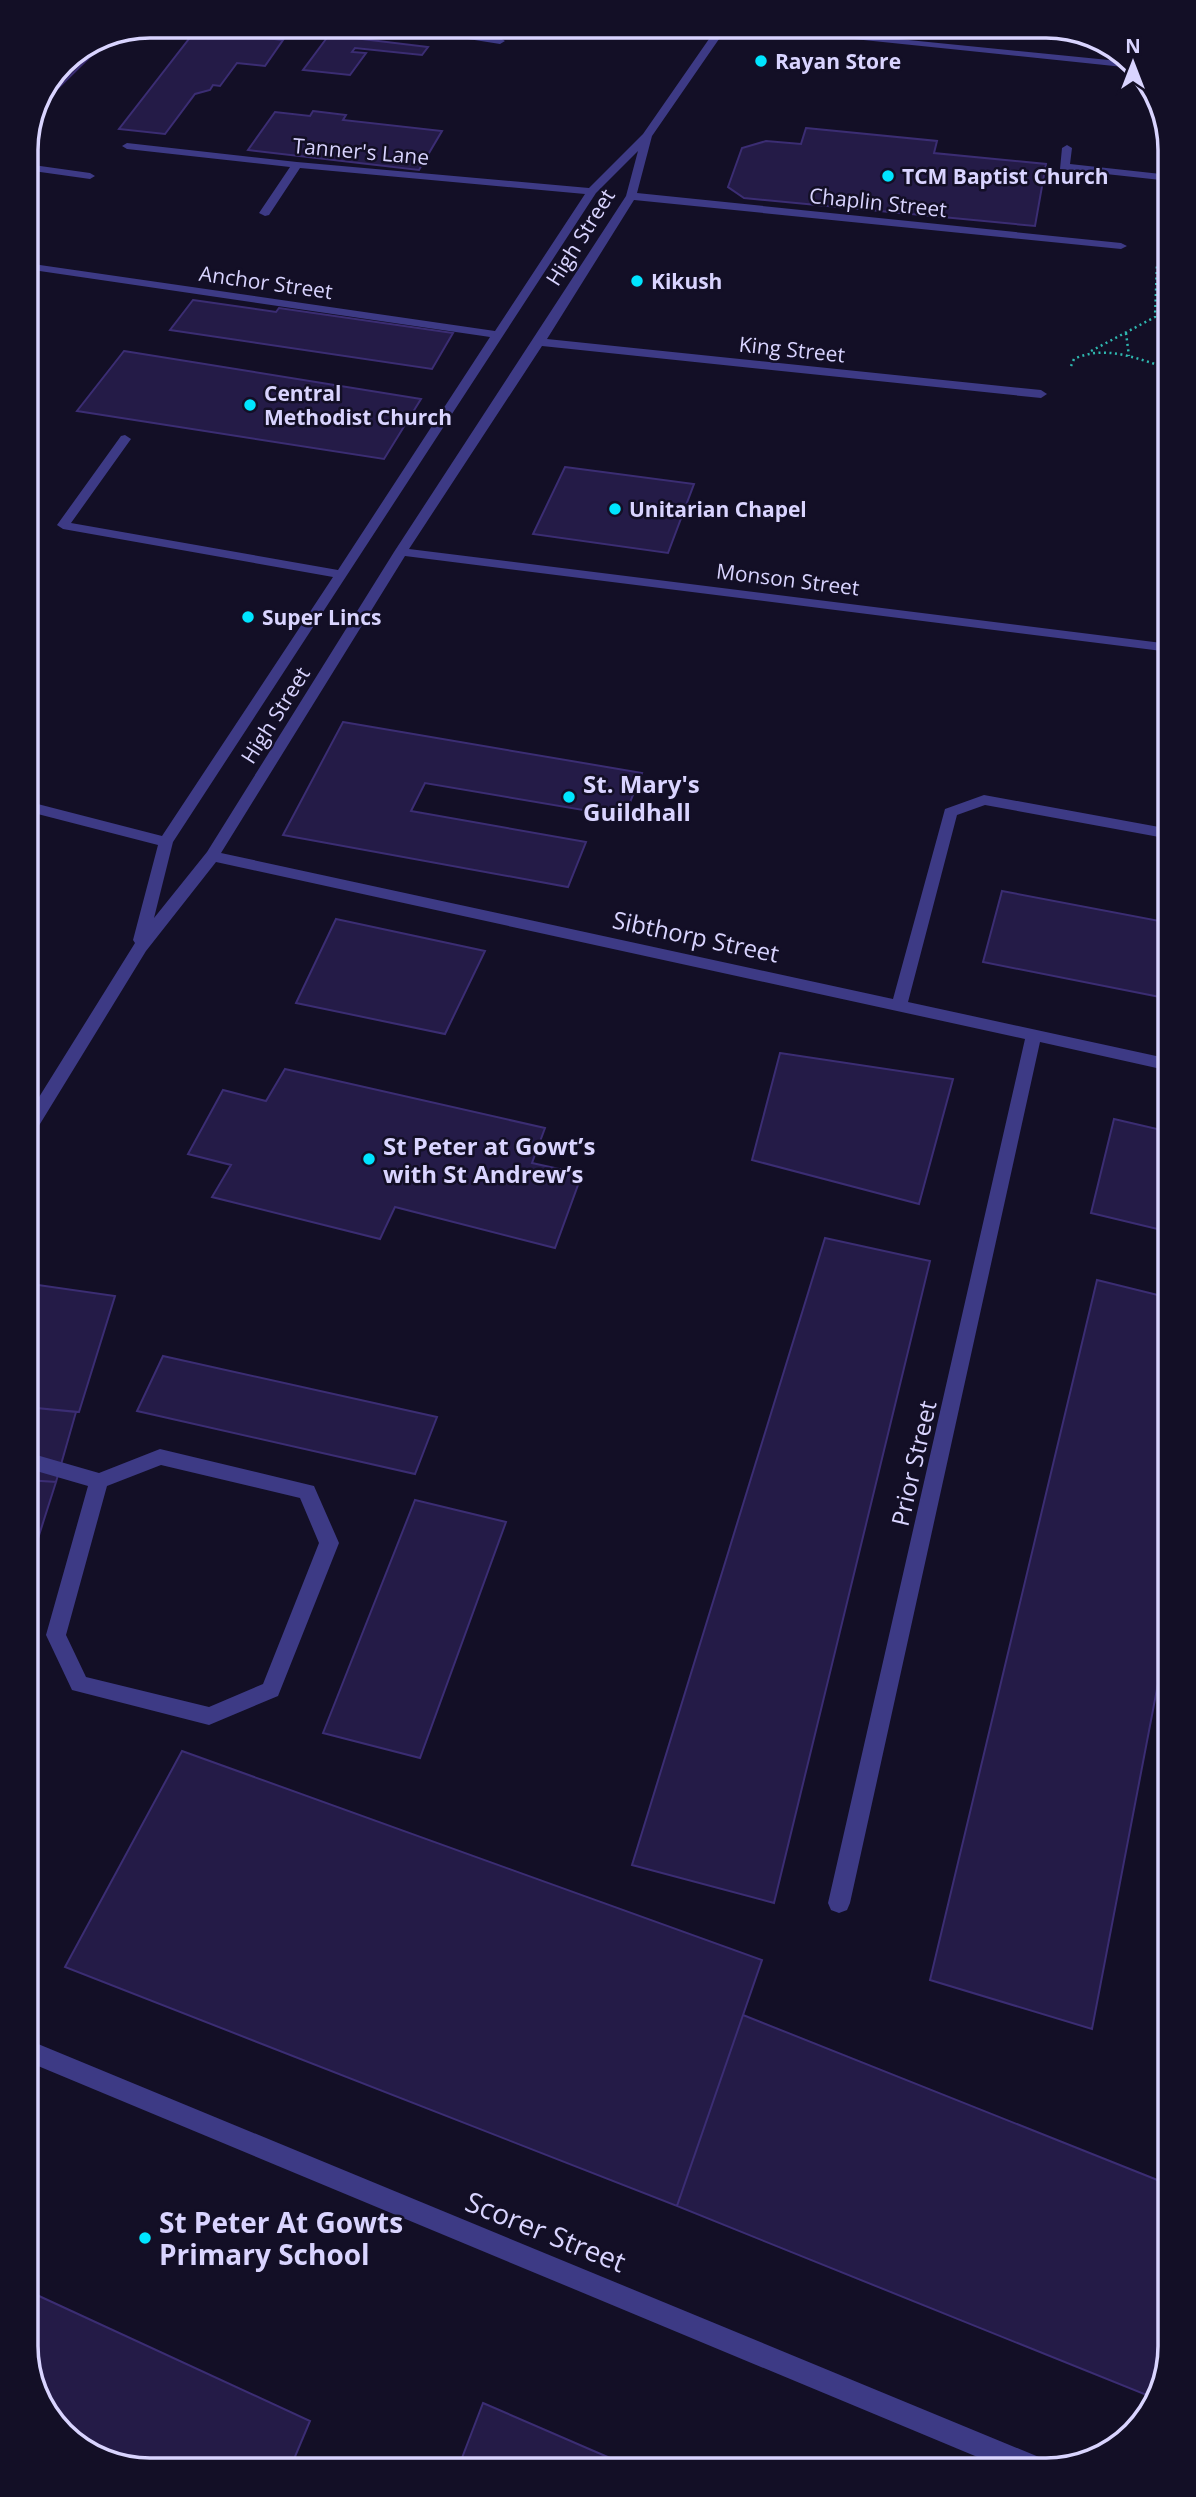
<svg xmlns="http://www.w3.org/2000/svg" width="1196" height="2497" font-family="'Open Sans',sans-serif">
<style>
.building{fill:#241b47;stroke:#3b2d73;stroke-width:2}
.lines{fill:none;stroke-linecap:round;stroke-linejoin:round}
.path{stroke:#2fb8b0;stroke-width:2.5;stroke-dasharray:2 3.5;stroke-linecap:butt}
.minor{fill:#3d3a85;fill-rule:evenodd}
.poi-dot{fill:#00e5ff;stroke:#130f26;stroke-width:2.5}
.labels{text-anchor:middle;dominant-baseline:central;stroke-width:5;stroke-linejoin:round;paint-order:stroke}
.far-poi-label{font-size:21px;font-weight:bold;fill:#d9d4ff;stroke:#130f26;text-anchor:start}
.far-street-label{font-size:21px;fill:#d9d4ff;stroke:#130f26}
.poi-label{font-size:24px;font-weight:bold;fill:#d9d4ff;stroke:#130f26;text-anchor:start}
.street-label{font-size:24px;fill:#d9d4ff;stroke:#130f26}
.near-poi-label{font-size:28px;font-weight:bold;fill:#d9d4ff;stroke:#130f26;text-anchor:start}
.near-street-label{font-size:28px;fill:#d9d4ff;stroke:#130f26}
.rim{fill:none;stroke:#d9d4ff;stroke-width:3.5}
</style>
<rect width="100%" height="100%" fill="#130f26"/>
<path class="building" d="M199,26H263L256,37L283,40L265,66L237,63L220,86L213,85L210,90L195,94L165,134L119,129Z
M490,26H680L673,35Z
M114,33L46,100L63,62L103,36Z
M329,35L428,47L422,55L355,48L352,52L366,53L350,75L303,70Z
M313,111L346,115L343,120L442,131L419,170L248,150L275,112L310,116Z
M806,128L937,141L934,153L1046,164L1035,226L744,198L728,187L742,148L766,141L801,144Z
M193,300L276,312L279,308L453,333L432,369L170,330Z
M124,351L421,399L384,459L77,411Z
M565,467L694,484L668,553L533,534Z
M343,722L642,773L624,817L425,783L411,811L586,842L568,887L283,835Z
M1002,891L1170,923V999L983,962Z
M336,919L485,951L445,1034L296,1003Z
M780,1053L953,1079L919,1204L752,1160Z
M285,1069L545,1128L532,1163L582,1174L555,1248L395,1207L380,1239L212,1197L231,1165L188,1154L223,1090L266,1101Z
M1114,1119L1170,1132V1232L1091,1213Z
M825,1238L930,1261L774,1903L632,1865Z
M1097,1280L1170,1298V1621L1092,2029L930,1980Z
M31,1284L115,1296L79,1412L26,1407V1297Z
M163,1356L437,1417L415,1474L137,1411Z
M26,1407L76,1412L56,1482L26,1480Z
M26,1480L56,1482L26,1576Z
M415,1500L506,1522L420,1758L323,1733Z
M182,1751L762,1960L677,2206L65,1967Z
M743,2015L1170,2185V2347L1154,2398L677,2206Z
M26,2290L310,2421L289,2471H143L75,2445L36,2394L26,2347Z
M483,2403L640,2471H457Z"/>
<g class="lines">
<path class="path" d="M1160,258L1170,254
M1126,333L1129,356
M1091,351L1155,317L1157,265
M1071,366L1074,359C1106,344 1138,359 1170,369"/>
<path class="minor" d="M386,26H415L500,38L505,41L500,44Z
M718,26H728L652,136L637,193L1121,243L1127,246L1121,249L634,200L547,339L1041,390L1047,394L1041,398L542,346L409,549L1170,644V652L405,556L221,853L893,999L945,809L984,795L1170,829V839L985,805L957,815L908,1002L1170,1059V1071L1040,1042L850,1903L847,1910L839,1913L831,1910L828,1903L1025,1039L216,862L146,951L32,1137L26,1139V1118L135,943L133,940L158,845L26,811V801L162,836L333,577L63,529L57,525L121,436L125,435L131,439L71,523L338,570L490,337L26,269V263L495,331L585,194L300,168L269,215L265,216L259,213L290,167L127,149L122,146L127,143L297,162L589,188L643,134ZM638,151L626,196L394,552L207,852L154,918L173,842L596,193Z
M729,26H769L1129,62L1133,68Z
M1067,145L1072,148L1070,164L1170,175V181L1060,169L1062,148Z
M26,164L90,173L95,176L90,179L26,170Z
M160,1449L314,1486L339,1543L278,1696L209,1725L72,1690L46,1635L88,1486L26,1468V1452L99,1473ZM161,1465L300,1498L319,1543L263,1684L209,1707L86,1677L66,1635L107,1486Z
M26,2039L1051,2462L1054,2469L1011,2471L26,2061Z"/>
</g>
<g class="poi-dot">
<circle cx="761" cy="61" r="7"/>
<circle cx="888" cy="176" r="7"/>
<circle cx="637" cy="281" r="7"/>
<circle cx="250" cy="405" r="7"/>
<circle cx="615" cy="509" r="7"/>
<circle cx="248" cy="617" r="7"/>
<circle cx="569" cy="797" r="7"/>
<circle cx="369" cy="1159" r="7"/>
<circle cx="145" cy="2238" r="7"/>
</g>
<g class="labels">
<g class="far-poi-label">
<text x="775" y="61">Rayan Store</text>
<text x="902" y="176">TCM Baptist Church</text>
<text x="651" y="281">Kikush</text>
<text x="264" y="393">Central<tspan x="264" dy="24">Methodist Church</tspan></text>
<text x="629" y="509">Unitarian Chapel</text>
<text x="262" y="617">Super Lincs</text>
</g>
<g class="far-street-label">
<text transform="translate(361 151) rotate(5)">Tanner's Lane</text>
<text transform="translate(878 202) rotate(6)">Chaplin Street</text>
<text transform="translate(580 237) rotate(-58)">High Street</text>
<text transform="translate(266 282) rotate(8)">Anchor Street</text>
<text transform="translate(792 349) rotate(6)">King Street</text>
<text transform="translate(788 579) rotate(7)">Monson Street</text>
<text transform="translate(275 715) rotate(-58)">High Street</text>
</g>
<g class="poi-label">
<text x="583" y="783">St. Mary's<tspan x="583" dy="28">Guildhall</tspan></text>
<text x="383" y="1145">St Peter at Gowt’s<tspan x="383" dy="28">with St Andrew’s</tspan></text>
</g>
<g class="street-label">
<text transform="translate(696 936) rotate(12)">Sibthorp Street</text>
<text transform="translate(913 1463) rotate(-77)">Prior Street</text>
</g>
<g class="near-poi-label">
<text x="159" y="2222">St Peter At Gowts<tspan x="159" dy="32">Primary School</tspan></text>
</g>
<g class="near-street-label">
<text transform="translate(546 2231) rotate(22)">Scorer Street</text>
</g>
</g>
<path d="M0 0H1196V2497H0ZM150 38H1046A112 112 0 0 1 1158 150V2346A112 112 0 0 1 1046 2458H150A112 112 0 0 1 38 2346V150A112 112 0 0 1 150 38Z" fill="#130f26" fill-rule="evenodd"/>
<path class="rim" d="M150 38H1046A112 112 0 0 1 1158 150V2346A112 112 0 0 1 1046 2458H150A112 112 0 0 1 38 2346V150A112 112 0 0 1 150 38Z"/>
<g transform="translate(1133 63)" stroke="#130f26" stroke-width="5" paint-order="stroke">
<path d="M0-5L12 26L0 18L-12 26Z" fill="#d9d4ff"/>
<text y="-10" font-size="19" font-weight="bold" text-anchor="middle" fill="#d9d4ff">N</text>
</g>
</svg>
